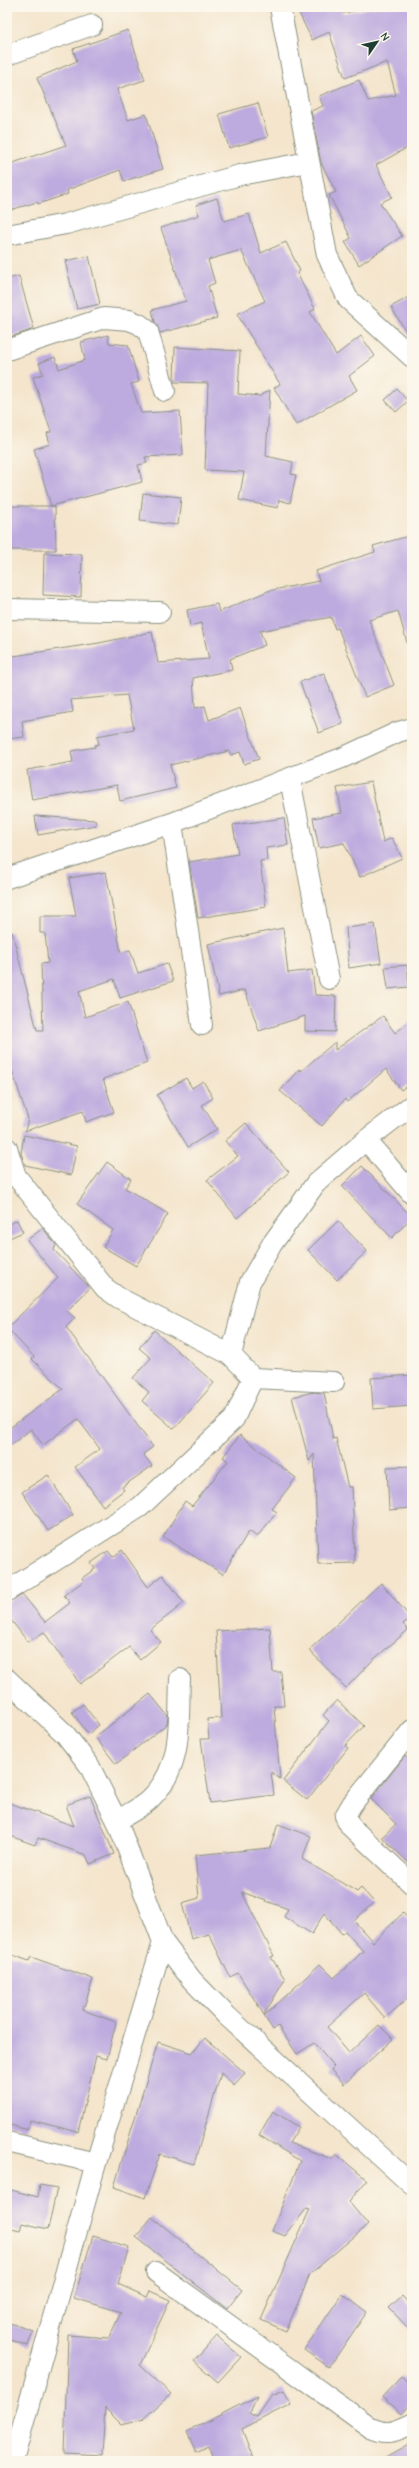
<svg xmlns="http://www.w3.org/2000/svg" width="419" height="2468" font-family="'Comic Neue',sans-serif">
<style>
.building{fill:#bdaadf}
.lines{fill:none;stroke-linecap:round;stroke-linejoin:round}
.minor-casing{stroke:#8a9180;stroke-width:22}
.minor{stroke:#fff;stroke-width:20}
</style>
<rect width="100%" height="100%" fill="#fbf7ec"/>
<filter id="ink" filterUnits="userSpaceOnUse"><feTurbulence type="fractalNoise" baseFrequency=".025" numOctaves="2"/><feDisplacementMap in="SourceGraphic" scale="8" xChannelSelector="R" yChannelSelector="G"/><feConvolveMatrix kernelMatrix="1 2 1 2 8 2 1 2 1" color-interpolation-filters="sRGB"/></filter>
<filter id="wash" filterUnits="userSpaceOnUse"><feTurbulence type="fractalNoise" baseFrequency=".012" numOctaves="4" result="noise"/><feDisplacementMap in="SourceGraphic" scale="16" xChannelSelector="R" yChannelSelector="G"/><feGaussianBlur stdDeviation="0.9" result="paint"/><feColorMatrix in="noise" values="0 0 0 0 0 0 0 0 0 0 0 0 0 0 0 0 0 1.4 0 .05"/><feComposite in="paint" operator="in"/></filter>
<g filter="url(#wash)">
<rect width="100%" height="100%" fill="#f4e5cc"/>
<g id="blocks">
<path class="building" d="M296,7H340L343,13L376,7H412V145L376,165L392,197L380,203L402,236L359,265L345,242L351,238L329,195L336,192L321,163L311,111L323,106L319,96L359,80L368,101L396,95L387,62L345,78L329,32L312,40Z
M128,30L145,80L117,89L128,120L146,114L163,169L124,181L120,170L67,190L68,194L38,204L37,202L7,211V165L66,145L37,78L77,61L73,49Z
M258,103L268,137L229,148L219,114Z
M217,198L224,221L249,214L261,253L286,242L300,271L297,273L315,309L310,312L336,355L361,336L375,356L349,376L357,390L296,425L274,388L280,384L237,314L265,301L241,250L208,260L215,283L208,286L217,318L160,333L155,322L152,310L186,301L161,228L199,215L196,205Z
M89,256L100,304L77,309L65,261Z
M19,276L34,329L7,338V279Z
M412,295V341L391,307Z
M108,335L109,343L128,345L139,382L131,384L141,413L180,411L183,455L145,457L147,463L138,465L142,482L51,506L34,449L50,444L47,433L51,432L33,377L43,374L39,363L55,357L59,369L85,360L81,342Z
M175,347L240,351L238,394L260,396L270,390L266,456L293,462L291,474L296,475L290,503L279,500L278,508L239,500L244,472L205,470L208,383L174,382Z
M397,389L408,401L396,412L385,400Z
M143,493L181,497L178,525L140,521Z
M16,506H55L56,550H7V507Z
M412,535V646H408L398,611L369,620L394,685L365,697L338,628L335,629L331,617L260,631L265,645L230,659L232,670L193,678L195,708L205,706L209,720L240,708L259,759L244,764L240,752L231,755L229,751L170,765L176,788L120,801L117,785L32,800L27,770L73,762L71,751L95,747V745L99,744L97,736L134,729L127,695L71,700L73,712L22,721L24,737L7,739V657L99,643L152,632L158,663L209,659L201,623L190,626L187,610L217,604L219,612L268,591L319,581L316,571L375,552L373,546Z
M44,553L82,554L81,597L43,595Z
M324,673L343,724L319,733L300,682Z
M371,782L383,842L392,838L402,858L360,877L344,843L319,848L313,818L342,813L337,788Z
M35,816L95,820L96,825L38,835Z
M284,818L288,845L266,848L267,860L260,861L266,907L198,918L189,862L238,854L233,825Z
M106,872L121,953L130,950L138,973L167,964L173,981L120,998L114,979L79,991L85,1017L128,1002L147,1063L103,1079L114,1112L86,1122L83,1111L25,1131L28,1119L7,1055V932H12L37,1030H43L41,964L48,963L45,933H40V916H76L69,878Z
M375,924L381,963L349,968L346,928Z
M283,928L288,973L312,970L315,995L336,996L335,1032L305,1031V1016L259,1031L245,990L219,996L208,944Z
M407,965L409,987L388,989L385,967Z
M383,1016L395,1033L412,1020V1082L401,1090L386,1069L347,1102L345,1099L322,1126L280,1091L299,1069L301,1071L335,1042V1050Z
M186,1078L192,1088L203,1081L213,1098L202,1105L217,1129L188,1147L157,1095Z
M246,1123L289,1172L237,1218L207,1180L238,1156L225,1141Z
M24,1135L77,1146L71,1175L25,1165L21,1153Z
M107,1162L131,1179L125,1188L168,1214L136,1266L103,1247L113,1230L77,1204Z
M362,1166L412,1217L392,1238L342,1186Z
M17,1220L23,1232L7,1239V1225Z
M338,1221L367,1251L337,1280L308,1250Z
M43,1228L56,1245L54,1250L90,1288L67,1311L75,1318L66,1327L153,1447L143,1454L152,1466L122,1487L124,1490L103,1506L75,1467L100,1449L78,1419L43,1445L31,1429L7,1448V1430L63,1389L32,1359L34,1357L7,1328L58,1278L27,1240Z
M154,1330L214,1383L174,1429L142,1401L149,1392L133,1378L151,1358L139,1348Z
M412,1375V1406L373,1409L371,1378Z
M314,1392L324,1393L333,1439L336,1438L348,1487H352L355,1563L318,1564L314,1454L309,1461L292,1397Z
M240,1435L296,1478L272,1509L277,1512L257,1537L249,1531L223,1574L163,1537L185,1501L192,1506L228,1461L223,1457Z
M412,1466V1508L389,1510L387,1467Z
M48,1475L73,1515L48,1531L22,1492Z
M122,1550L148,1587L163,1575L184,1603L150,1630L161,1642L140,1660L129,1647L80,1684L44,1632L28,1642L7,1615V1602L23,1595L45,1622L70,1603L64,1595L84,1581L82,1578L95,1569L91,1563L108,1551L113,1557Z
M381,1583L411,1618L403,1624L408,1630L373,1660L346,1688L309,1650Z
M270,1628L273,1672H281L284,1706H274L280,1779L271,1772L274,1795L210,1803L201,1739H209L207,1719L221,1718L216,1631Z
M150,1694L168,1716L167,1724L116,1764L95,1737Z
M337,1700L364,1726L345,1746L348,1748L307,1800L283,1781L329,1721L323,1715Z
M83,1704L99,1725L88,1734L72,1712Z
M405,1756L412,1763V1866L382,1837L396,1824L371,1799Z
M90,1796L114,1854L90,1864L86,1855L38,1838L35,1845L7,1835V1802L74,1826L66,1805Z
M278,1824L311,1836L302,1859L357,1892L361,1888L374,1902L354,1921L373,1942L403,1913L412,1923V1995L385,2018L364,1993L327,2027L349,2053L379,2025L393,2039L344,2084L331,2070L334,2067L314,2043L297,2054L278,2026L273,2030L264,2016L320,1964L334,1978L356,1958L363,1951L345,1931L342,1934L324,1913L312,1934L284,1917L288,1909L242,1892L274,1956L271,1957L285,1979L264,2015L238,1973L230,1977L209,1934L191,1939L182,1903L199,1898L195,1855L270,1848Z
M7,1953L29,1961L31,1957L93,1979L83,2010L116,2022L107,2059L96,2056L78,2132L30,2120L27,2130L7,2124Z
M205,2038L245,2073L234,2085L221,2073L194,2164L160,2154L145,2198L114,2187L158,2042L192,2053Z
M273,2111L299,2127L289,2143L332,2159L336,2154L367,2180L349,2202L368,2225L310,2274L286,2331L261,2320L310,2209L307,2208L285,2236L272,2231L300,2161L259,2135Z
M40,2185L57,2188L48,2229L22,2223L20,2231L7,2228V2189L38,2197Z
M152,2217L242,2290L227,2309L136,2237Z
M93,2236L129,2247L118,2284L147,2297L150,2291L170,2300L140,2365L171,2394L143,2419L122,2425L105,2408L102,2455L64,2453L68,2335L109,2338L121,2312L74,2298Z
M342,2294L367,2312L329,2367L304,2350Z
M402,2296L412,2307V2332L389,2308Z
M7,2322L33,2331L28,2346L7,2339Z
M217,2336L241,2357L218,2382L194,2361Z
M401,2377L412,2387V2401L401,2414L382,2397Z
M284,2390L291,2404L242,2429L254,2461H214L209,2446L196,2452L187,2432L257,2396L250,2413L257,2417L272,2395Z
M412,2443V2461H380Z"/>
</g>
</g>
<g filter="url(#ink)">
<use href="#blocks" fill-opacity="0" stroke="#8a9180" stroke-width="1"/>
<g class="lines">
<defs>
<path id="minor" d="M280,7L327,255L348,299L412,357
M7,55L92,25
M7,235L66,224L240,175L308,162
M7,350L104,318L129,320L139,324L148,331L165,391
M7,609L160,612
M290,779L329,979
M172,823L202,1025
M7,878L172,823L342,758L398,732L412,728
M366,1140L412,1194
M7,1148L16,1176L105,1288L119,1298L231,1355L253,1378L334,1382
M231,1355L250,1282L272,1244L316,1183L366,1140L412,1105
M7,1591L140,1507L234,1419L253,1378
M7,1679L65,1734L89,1765L117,1821L163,1942L192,1980L227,2016L412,2185
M412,1730L352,1804L345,1816L351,1827L412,1884
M117,1821C127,1814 141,1808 150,1799C184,1766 178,1723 180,1679
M7,2142L96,2163
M156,2272L371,2428C388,2436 395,2431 412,2424
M13,2461L96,2163L163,1942"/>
</defs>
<use href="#minor" class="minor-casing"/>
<use href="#minor" class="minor"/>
</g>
</g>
<rect width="419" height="2468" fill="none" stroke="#fbf7ec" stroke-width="24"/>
<g transform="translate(377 42) rotate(56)" stroke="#fbf7ec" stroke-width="3" paint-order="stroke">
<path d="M0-3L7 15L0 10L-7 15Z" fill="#1f3d34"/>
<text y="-6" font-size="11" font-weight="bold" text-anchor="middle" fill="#1f3d34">N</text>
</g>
</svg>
